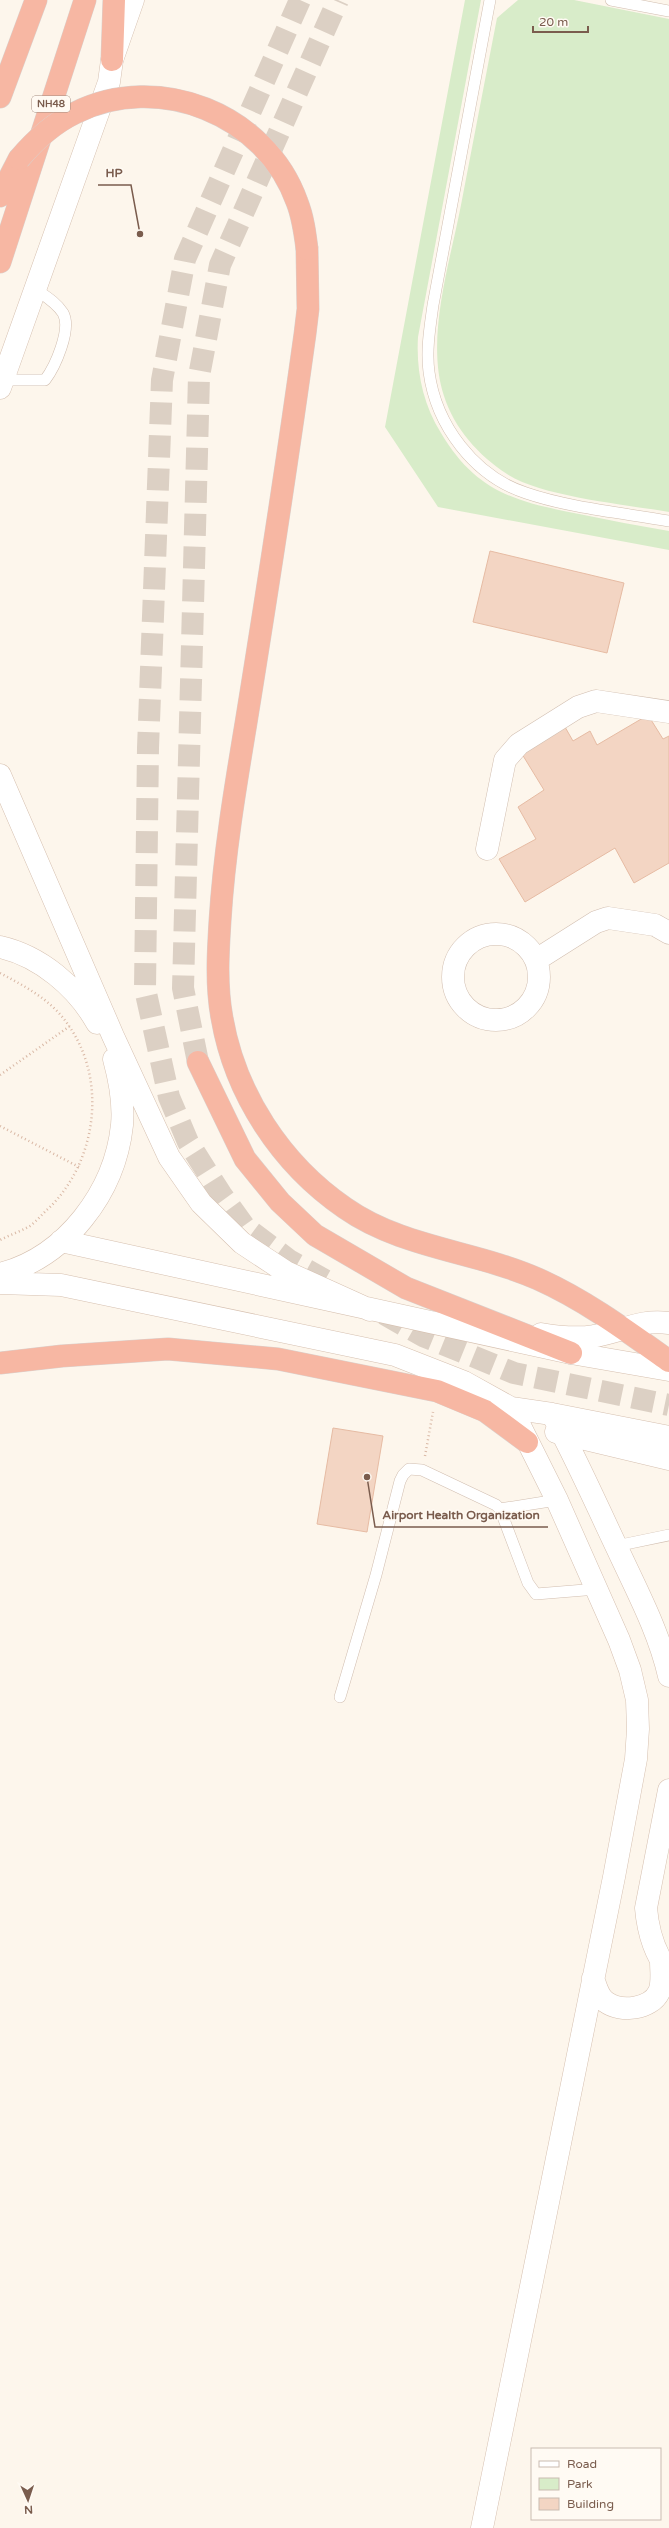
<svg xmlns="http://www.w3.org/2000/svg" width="669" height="2528" font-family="'Varela Round',sans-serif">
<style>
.green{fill:#d8ecc9}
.building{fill:#f3d5c3;stroke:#e6bba3}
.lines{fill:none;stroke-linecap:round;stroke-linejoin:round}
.highway-tunnel{stroke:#dcd0c4;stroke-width:22;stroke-dasharray:22 11;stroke-linecap:butt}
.lane-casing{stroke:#d1beb0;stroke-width:12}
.street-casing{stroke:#d1beb0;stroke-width:23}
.secondary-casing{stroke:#d6c0b0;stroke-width:23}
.highway-casing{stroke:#dad1cd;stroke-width:23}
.path{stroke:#d9b8a5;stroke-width:2.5;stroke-dasharray:1 3;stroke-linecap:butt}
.lane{stroke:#fff;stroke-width:11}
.street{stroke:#fff;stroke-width:22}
.secondary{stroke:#fff;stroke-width:22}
.highway{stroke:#f7b7a3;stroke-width:22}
.highway-bridge-casing{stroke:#dad1cd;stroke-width:23;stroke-linecap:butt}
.highway-bridge{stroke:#f7b7a3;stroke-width:22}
.labels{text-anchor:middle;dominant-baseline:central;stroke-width:3;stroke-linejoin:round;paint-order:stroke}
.shield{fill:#fffaf3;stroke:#a28b7f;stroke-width:1}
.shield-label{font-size:10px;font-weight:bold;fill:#7a5c4d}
.leader{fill:none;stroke:#7a5c4d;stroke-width:1.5}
.callout-dot{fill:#7a5c4d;stroke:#fffaf3;stroke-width:1.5}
.callout-label{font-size:12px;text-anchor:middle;font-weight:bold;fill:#7a5c4d;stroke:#fffaf3;stroke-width:3;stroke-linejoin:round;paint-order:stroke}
</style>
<rect width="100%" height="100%" fill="#fdf6ec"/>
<path class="green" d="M465,0H481L418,337C416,371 423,404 441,433C476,492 516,502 579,514C609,520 639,526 669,531V550L438,507L385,427Z
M518,0H574L669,19V512C625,504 543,497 507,474C479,456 454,428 444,396C425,339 450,262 461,205C473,142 485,80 497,18Z"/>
<path class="building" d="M490,551L624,583L607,653L473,622Z
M648,715L663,739L669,736V863L634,883L615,848L525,902L499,859L536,839L518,807L544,790L522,754L565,727L573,741L590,731L597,745Z
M333,1428L383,1436L367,1532L317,1524Z"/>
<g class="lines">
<path class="highway-tunnel" d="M300,0L185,259L162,380L148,748L145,989L169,1097L188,1142L221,1194L245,1227L289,1260L325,1280
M198,1062L183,988L199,376L220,265L338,0
M384,1314L423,1336L514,1373L669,1405"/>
<defs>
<path id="lane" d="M490,0L433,305C430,327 426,350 429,372C436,425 474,476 526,493C570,508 623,513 669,521
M611,0L669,11
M3,380H45C55,367 72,329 63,313C56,302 45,296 35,289
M500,1509L557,1500
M616,1546L669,1535
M340,1697L376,1575L400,1481L403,1475L409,1469L422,1470L496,1505L500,1509L528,1583L536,1594L597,1589"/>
<path id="street" d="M487,849L505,760L519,744L578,707L596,701L669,712
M453 977a43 43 0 1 1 86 0a43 43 0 1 1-86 0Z
M536,960L596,922L608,918L655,925L669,933"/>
<path id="secondary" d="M0,388L109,82L112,60L133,0
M0,775L113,1036L169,1157L201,1203L242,1243L286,1272L370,1310
M0,947C40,956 77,987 97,1023
M61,1241L571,1353L669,1370
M0,1274C66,1257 115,1192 122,1125C124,1103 120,1081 114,1059
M0,1283L61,1285L395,1355L464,1382L511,1408L552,1414L669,1437
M541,1334C559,1337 576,1339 594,1336C622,1332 638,1319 669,1323
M552,1414C576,1458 596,1504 618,1550C637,1591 659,1632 669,1676
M556,1432L669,1459
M669,1790L646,1908C648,1932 654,1953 669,1972
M593,1978C596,1986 598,1997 606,2002C621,2013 651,2009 659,1992C663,1983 661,1971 661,1961
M482,2528L614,1877L636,1759L638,1729L637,1700L630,1670L619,1640L557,1500L511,1408"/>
<path id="highway" d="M112,60L114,0
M0,97L36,0
M0,196L19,159
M307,249L308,309L305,334C287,464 267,593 246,723C235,789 224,855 220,921C218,953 216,986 222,1018C235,1094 281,1164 345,1208C402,1248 475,1251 538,1279C585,1300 627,1331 669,1361
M0,262L85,0
M198,1062L245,1159L280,1202L315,1235L406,1288L571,1353
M0,1363L62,1356L168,1349L278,1359L437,1391L485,1411L527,1442"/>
</defs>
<use href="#lane" class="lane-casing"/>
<use href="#street" class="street-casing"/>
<use href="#secondary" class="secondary-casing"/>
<use href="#highway" class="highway-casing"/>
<path class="path" d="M0,973C26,987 52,1000 69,1026C108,1082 96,1163 48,1209C42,1214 37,1221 30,1226C21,1231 10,1235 0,1240
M0,1075L70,1026
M0,1126L79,1167
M425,1456L433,1412"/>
<use href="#lane" class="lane"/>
<use href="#street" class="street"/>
<use href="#secondary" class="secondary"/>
<use href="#highway" class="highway"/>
<defs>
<path id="highway-bridge" d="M19,159C35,140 52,124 75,113C158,71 266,114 297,202C303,217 305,233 307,249"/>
</defs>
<use href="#highway-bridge" class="highway-bridge-casing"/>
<use href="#highway-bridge" class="highway-bridge"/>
</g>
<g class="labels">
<rect class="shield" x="32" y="96" width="38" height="16" rx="3"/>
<g class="shield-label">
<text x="51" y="104">NH48</text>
</g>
</g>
<path class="leader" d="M140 234L131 185H98M367 1477L375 1527H548"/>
<g class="callout-dot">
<circle cx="140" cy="234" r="4"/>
<circle cx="367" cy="1477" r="4"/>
</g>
<g class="callout-label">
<text x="114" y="177">HP</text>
<text x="461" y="1519">Airport Health Organization</text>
</g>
<rect x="531" y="2448" width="130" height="72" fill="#fffaf3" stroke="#cabbb1"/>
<rect x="539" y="2461" width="20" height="6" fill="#ffffff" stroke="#cabbb1"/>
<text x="567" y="2468" font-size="12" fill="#7a5c4d">Road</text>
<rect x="539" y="2478" width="20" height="12" fill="#d8ecc9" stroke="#cabbb1"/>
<text x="567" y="2488" font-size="12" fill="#7a5c4d">Park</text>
<rect x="539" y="2498" width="20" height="12" fill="#f3d5c3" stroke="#cabbb1"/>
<text x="567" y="2508" font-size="12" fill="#7a5c4d">Building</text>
<g transform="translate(28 2500) rotate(177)" stroke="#fffaf3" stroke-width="3" paint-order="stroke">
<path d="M0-3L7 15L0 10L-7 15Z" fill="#7a5c4d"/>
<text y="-6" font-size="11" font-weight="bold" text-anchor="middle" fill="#7a5c4d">N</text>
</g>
<path d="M533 26v6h55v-6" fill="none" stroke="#7a5c4d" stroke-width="2"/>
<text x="539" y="26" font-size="12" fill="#7a5c4d" stroke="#fffaf3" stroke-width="3" paint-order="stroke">20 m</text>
</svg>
